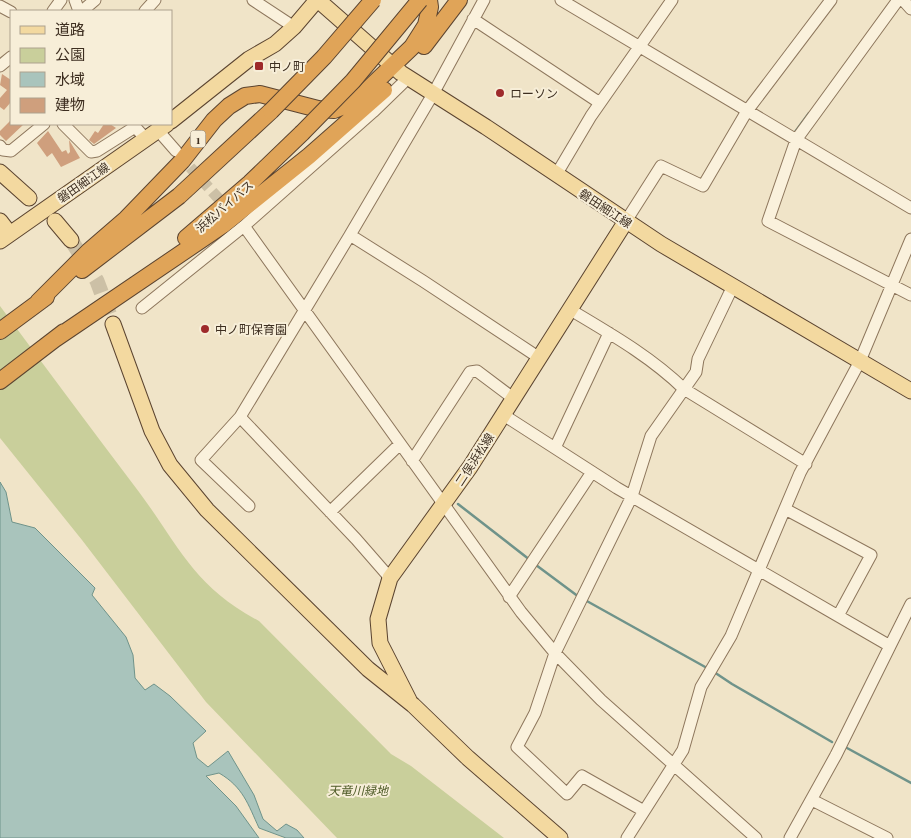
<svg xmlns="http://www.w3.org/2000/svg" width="911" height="838" font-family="'Playfair Display','Noto Sans JP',serif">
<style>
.green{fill:#c9cf9b}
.water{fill:#a9c4bc;stroke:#6f938a}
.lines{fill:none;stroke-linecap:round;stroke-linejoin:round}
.stream{stroke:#6f938a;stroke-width:2.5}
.building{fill:#cf9f7d}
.minor-tunnel{stroke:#ccc0a6;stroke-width:11;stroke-dasharray:11 5.5;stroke-linecap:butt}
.major-tunnel{stroke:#ccc0a6;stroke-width:15;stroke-dasharray:15 8;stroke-linecap:butt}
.minor-casing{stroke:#8d765c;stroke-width:13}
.major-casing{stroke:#5b4430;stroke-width:17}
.highway-casing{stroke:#5b4430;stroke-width:18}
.minor{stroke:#faf1dc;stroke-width:11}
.major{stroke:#f3d9a0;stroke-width:15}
.highway{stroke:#e0a458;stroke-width:16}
.highway-bridge-casing{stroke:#5b4430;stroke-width:18;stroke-linecap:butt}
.highway-bridge{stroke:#e0a458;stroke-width:16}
.poi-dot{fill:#9e2a2b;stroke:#f7eed8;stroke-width:2}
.labels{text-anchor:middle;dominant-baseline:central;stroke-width:4;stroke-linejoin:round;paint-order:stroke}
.shield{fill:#f7eed8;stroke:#756857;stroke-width:1}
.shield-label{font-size:11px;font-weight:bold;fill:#3d2e20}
.poi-label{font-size:12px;fill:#3d2e20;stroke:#f7eed8;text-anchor:start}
.street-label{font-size:12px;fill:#3d2e20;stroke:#f7eed8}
.park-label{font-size:12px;font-style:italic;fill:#4d5a26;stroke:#f7eed8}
</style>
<rect width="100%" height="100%" fill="#f0e4c8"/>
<path class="green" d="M0,306C46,368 92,430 139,492C180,547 193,586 259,621L391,754L411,766L504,838H337L206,702L82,540L0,438Z"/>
<path class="water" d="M0,482L6,492L12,522L35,528L95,588L92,595L126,637L133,655L135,678L145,690L154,684L170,696L206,731L193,743L197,758L208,767L228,751L254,795L263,819L277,831L286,824L297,830L304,838H286L259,828C248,804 243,787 219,773L206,776L236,806L259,838H0Z"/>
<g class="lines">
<path class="stream" d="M795,132L809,113
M458,504L530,560
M536,565L579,597
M585,600L707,668
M714,672L732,684L832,742
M847,748L911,783"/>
</g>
<path class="building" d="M2,74L11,80V102L4,110L0,107V98L7,90L0,85Z
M10,121L11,124H24L6,141L0,135V131Z
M104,124H110L116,128L94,144L89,140L95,131L98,133Z
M48,131L62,152L66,150L68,154L70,152L69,140L80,158L61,167L52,153L47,157L37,143Z"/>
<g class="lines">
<path class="minor-tunnel" d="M179,155L229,210"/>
<path class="major-tunnel" d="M71,240L97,281L113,324"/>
<defs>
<path id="minor" d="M75,0L79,11
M253,0L294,27
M561,0L911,208
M898,0L796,140L768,221L911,295
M903,0L911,9
M0,6L11,12
M53,11L61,0
M82,11L95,0
M145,11L155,0
M473,19L600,103
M0,66L11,57
M63,124L91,152L97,151L135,127L146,139
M162,135L176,151
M0,146L3,150L11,151L44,124
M556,175L591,116L672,0
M626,221L661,166L703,186L747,111L831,0
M244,226L521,612L555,653L601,700L756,838
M350,235L433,94L484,0
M142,308L244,226L373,112L408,78
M569,309C609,333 650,356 684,389L806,464
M502,414L617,488L890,646L911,604
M240,417L356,539L390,578
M555,448L609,333
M412,461L470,372L477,371L513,398
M249,506L201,460L240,417L350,235L423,281L538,357
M785,509L871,555L838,616
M330,512L400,444
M509,597L592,472
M812,800L887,838
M644,811L582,776L567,794L517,747L535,713L555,653L632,496L651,436L696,372L698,359L733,286
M627,838L683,750L701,687L731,636L800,473L860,361L911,239
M790,838L836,755L890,646"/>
<path id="major" d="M318,0L401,73L486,127L661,244L911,391
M171,121L249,59L275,44L294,27L317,0
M0,172L29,198
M0,221L10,234
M55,221L71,240
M0,241L167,124
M113,324L152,431L170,465L207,510L368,669L413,705L468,758L560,838
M409,700L380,643L378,619L390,578L470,467L626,221"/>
<path id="highway" d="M424,46L459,0
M186,238L250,183L302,133
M82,270L179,196L271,111
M38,302L89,251L126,219L182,161L214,120L229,106L245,96L260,94L318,109L334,110L346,105L363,94L412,47L426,25L430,7L429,0
M0,331L46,297
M55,339L223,225L309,156L384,90
M0,381L64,332"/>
</defs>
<use href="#minor" class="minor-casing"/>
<use href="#major" class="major-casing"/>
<use href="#highway" class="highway-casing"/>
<use href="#minor" class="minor"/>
<use href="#major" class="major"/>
<use href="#highway" class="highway"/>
<defs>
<path id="highway-bridge" d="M271,111L324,57L373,0
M302,133L353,81L420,0"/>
</defs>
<use href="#highway-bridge" class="highway-bridge-casing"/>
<use href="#highway-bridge" class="highway-bridge"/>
</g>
<g class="poi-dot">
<rect x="254" y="61" width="10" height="10" rx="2.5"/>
<circle cx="500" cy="93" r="5"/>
<circle cx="205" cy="329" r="5"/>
</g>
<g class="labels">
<rect class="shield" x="190.5" y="130.5" width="15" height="17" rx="4"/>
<g class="shield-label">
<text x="198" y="139">1</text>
</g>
<g class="poi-label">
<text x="269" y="66">中ノ町</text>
<text x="510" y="93">ローソン</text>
<text x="215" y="329">中ノ町保育園</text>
</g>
<g class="street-label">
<text transform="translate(83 182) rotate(-35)">磐田細江線</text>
<text transform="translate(224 206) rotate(-41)">浜松バイパス</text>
<text transform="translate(606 208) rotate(33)">磐田細江線</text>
<text transform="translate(474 459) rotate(-57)">二俣浜松線</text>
</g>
<g class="park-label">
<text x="358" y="790">天竜川緑地</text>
</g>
</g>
<rect x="10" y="10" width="162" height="115" fill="#f7eed8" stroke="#ada18e"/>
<rect x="20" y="26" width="25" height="8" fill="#f3d9a0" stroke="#ada18e"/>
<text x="55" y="35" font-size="15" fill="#3d2e20">道路</text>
<rect x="20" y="48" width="25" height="15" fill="#c9cf9b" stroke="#ada18e"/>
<text x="55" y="60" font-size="15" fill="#3d2e20">公園</text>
<rect x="20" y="72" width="25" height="15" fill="#a9c4bc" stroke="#ada18e"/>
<text x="55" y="85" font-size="15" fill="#3d2e20">水域</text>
<rect x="20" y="98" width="25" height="15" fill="#cf9f7d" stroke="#ada18e"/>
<text x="55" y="110" font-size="15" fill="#3d2e20">建物</text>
</svg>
